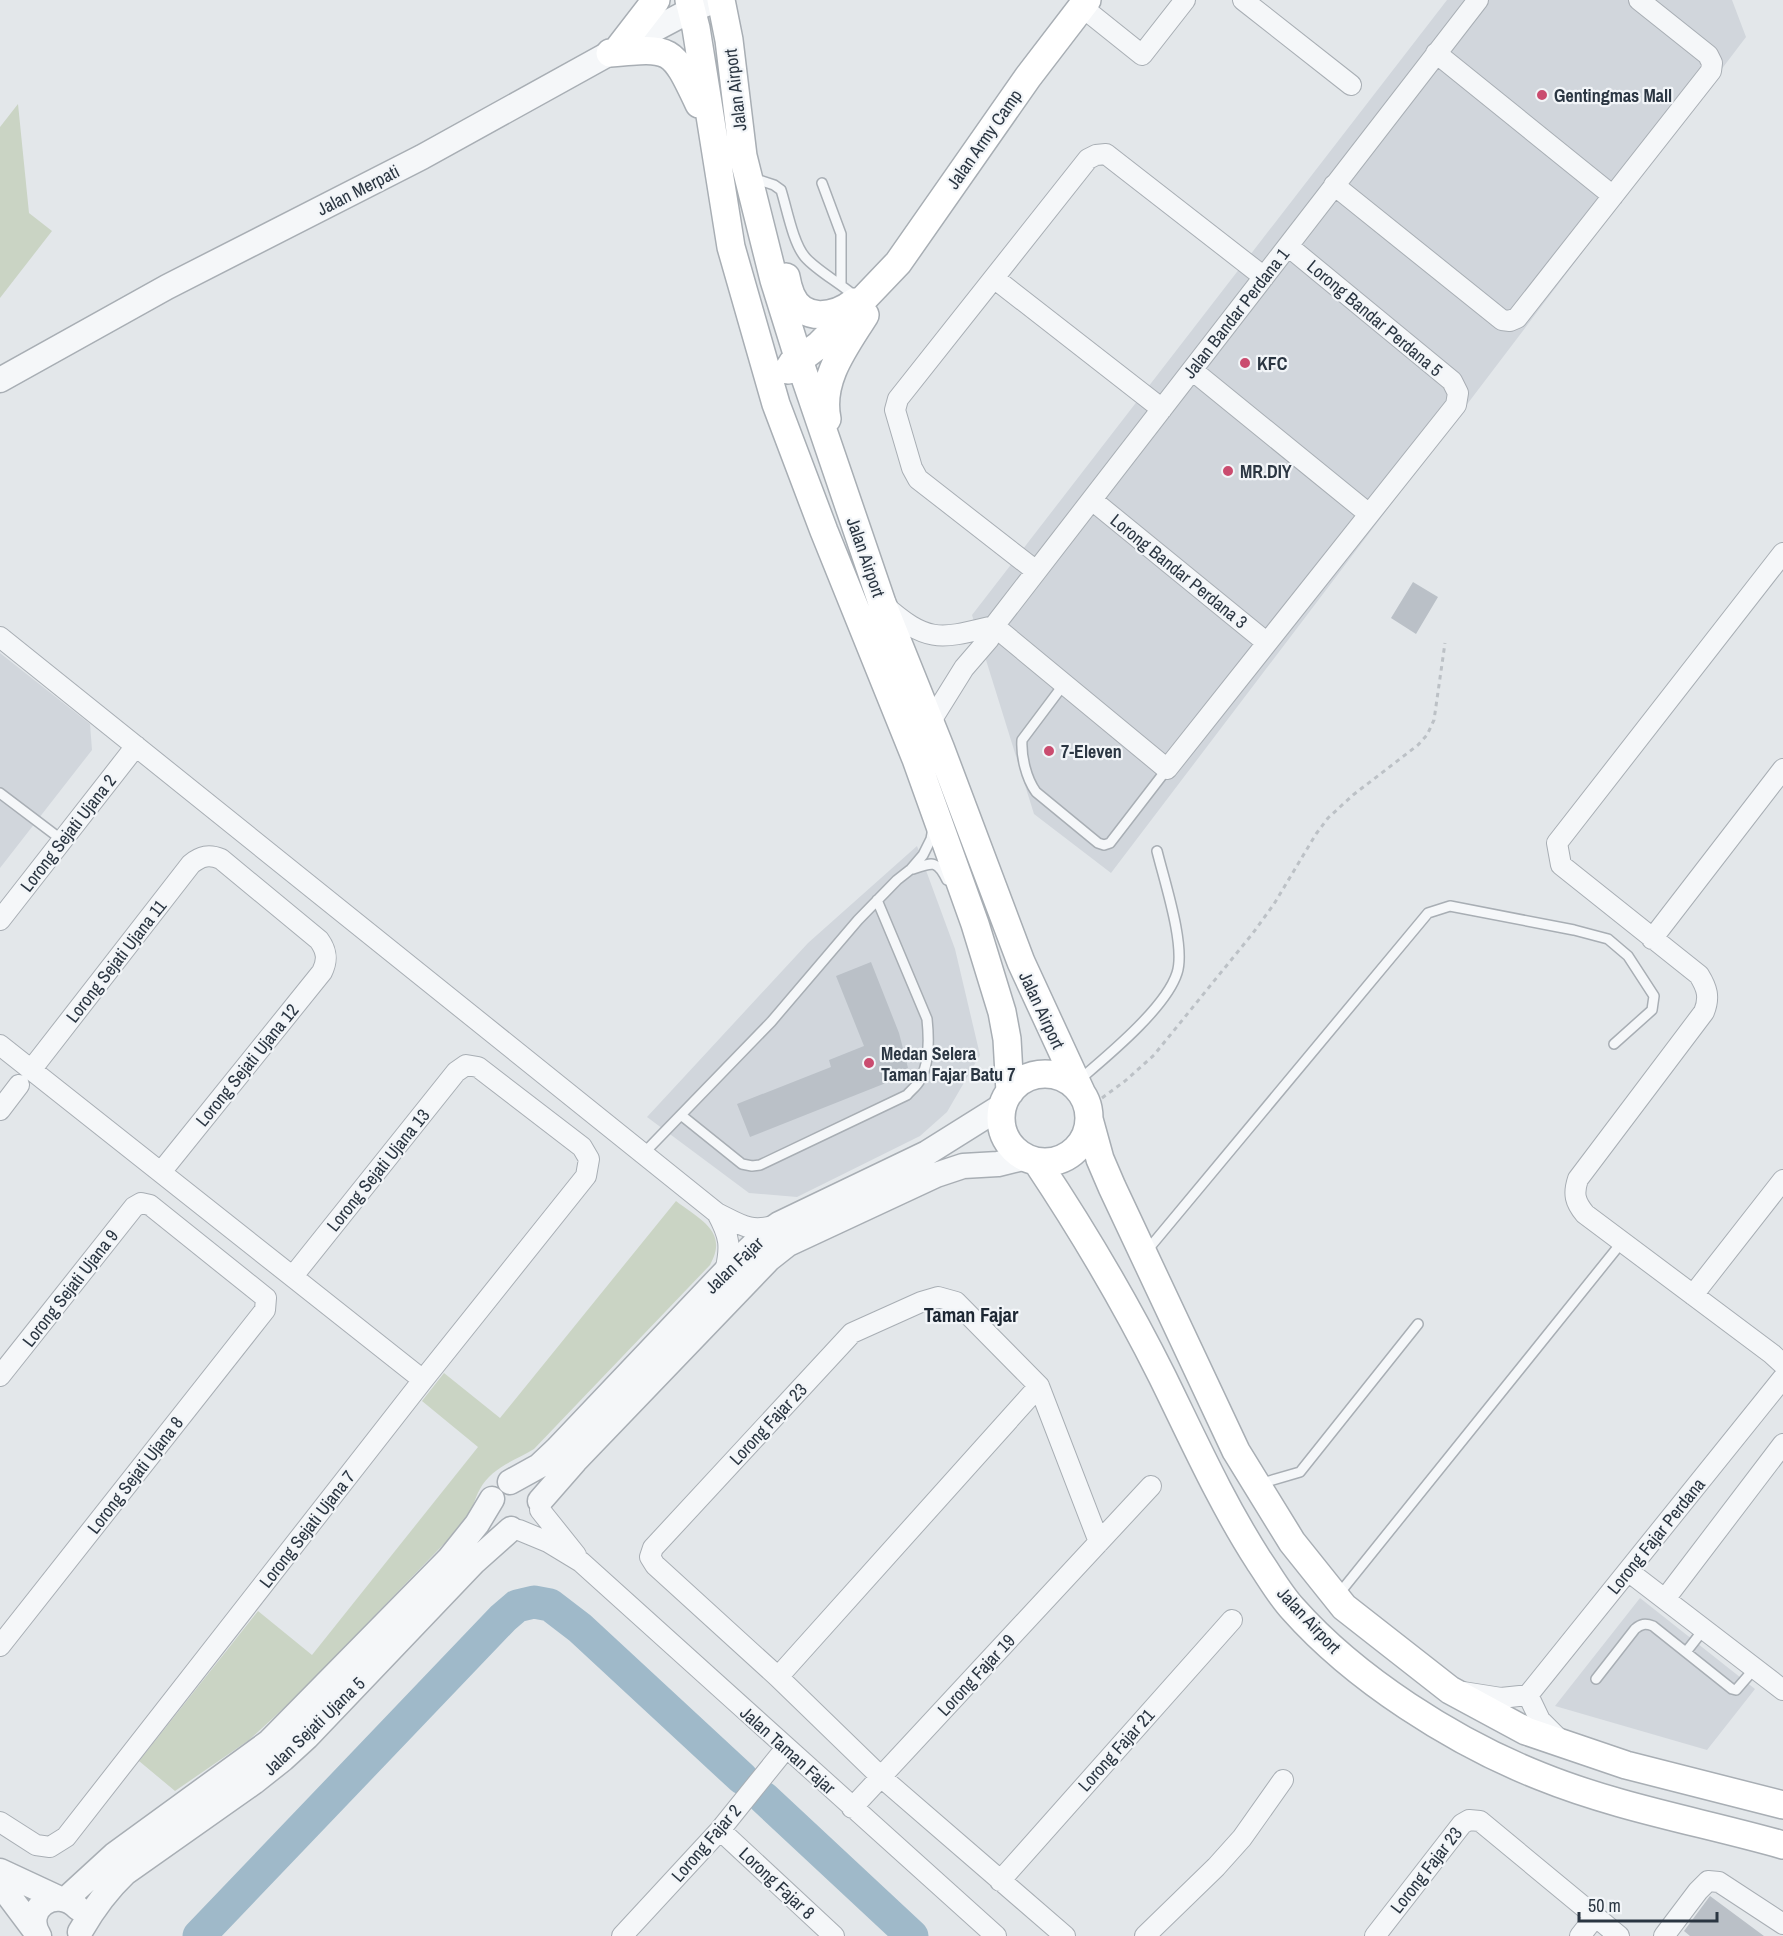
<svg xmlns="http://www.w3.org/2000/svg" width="1783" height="1936" font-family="'Archivo Narrow',sans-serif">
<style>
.built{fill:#d1d6dc}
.green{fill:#cad4c4}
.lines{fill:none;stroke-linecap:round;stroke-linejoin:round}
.river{stroke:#9fb9c9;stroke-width:33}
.building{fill:#bac0c7}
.service-casing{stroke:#a8aeb4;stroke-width:12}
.minor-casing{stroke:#a8aeb4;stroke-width:22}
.tertiary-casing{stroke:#a8aeb4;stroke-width:27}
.secondary-casing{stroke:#a8aeb4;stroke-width:30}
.path{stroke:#bcc1c6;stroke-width:3;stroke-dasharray:4.5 4.5;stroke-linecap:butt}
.service{stroke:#f5f7f9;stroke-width:9}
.minor{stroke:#f5f7f9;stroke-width:20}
.tertiary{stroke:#f5f7f9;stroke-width:24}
.secondary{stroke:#fff;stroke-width:27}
.poi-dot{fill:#ca4c6f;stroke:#f2f5f8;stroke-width:2}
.labels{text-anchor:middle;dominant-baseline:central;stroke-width:4.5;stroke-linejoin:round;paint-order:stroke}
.street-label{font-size:18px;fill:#2b3642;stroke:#f2f5f8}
.poi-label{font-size:18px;font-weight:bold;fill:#2b3642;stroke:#f2f5f8;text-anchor:start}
.neighbourhood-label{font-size:20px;font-weight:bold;fill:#1d2733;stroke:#f2f5f8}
</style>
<rect width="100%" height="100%" fill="#e3e7ea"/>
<path class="built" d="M1447,0H1732L1746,37L1111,873L1034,814L972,615Z
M0,653L90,724L92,750L0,868Z
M917,846L955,949L980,1055L947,1112L920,1136L797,1197L749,1193L647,1117L808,943Z
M1640,1598L1755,1689L1707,1750L1555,1706Z"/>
<path class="green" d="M18,104L29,213L52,231L0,298V127Z
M676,1201C700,1220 729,1231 710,1265L534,1449C514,1461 491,1468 480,1489C474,1499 473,1510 467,1520L298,1695L249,1740L175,1791L139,1761L258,1611L312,1655L478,1447L422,1401L444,1373L500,1418Z"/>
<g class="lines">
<path class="river" d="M764,1798L912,1936
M199,1936L503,1618L517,1606L534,1602L550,1605L580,1628L742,1778"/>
</g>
<path class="building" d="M1413,582L1438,597L1416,634L1391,618Z
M871,962L899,1033L908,1068L896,1079L750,1137L737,1104L831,1067L829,1060L864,1046L836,976Z
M1710,1896L1764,1936H1690L1684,1931Z"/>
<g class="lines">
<defs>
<path id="service" d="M756,179L774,185L781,190C787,209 793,243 805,257C817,271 842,284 857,298
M822,183L841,234V283
M1064,684L1022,740C1021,756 1026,778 1036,792L1098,843L1104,845L1110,843L1167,769
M0,793L62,840
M913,869C933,862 937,860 947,880
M1078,1081C1106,1057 1166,1008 1177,973C1186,946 1164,880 1157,851
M681,1115L742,1164L752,1166L760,1165L907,1095C911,1090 917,1086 920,1080C930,1063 929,1038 927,1019L877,900
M643,1154L771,1022L858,920L897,880L911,869L923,855L931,839L933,828
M1145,1253L1428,913L1450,906L1574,930L1608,939L1628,956L1654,996L1652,1010L1614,1044
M1259,1484L1300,1472L1418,1324
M1338,1595L1622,1242
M1686,1652L1704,1629
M1596,1679L1635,1629C1641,1624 1645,1623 1653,1626L1732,1689L1736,1690L1755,1668"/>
<path id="minor" d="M1243,0L1351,85
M1082,7L1142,55L1185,0
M1436,53L1613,196
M1334,185L1502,320L1510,321L1517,318L1711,71L1712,63L1708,55L1639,0
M994,278L1162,409
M1192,370L1369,514
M1092,500L1266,642
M1783,553L1557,843L1561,865L1699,975C1707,988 1710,997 1704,1012L1578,1179C1573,1194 1575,1202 1585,1214L1772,1354L1783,1364
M1036,571L918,479L912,468L895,410L898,399L1088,159L1096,155L1106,154L1264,277
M884,605C928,644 940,639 994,626
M994,626L1167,769L1456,405L1458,393L1452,381L1288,246
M0,637L717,1213C741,1225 750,1233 777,1225
M931,721L964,668L989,639L994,626L1478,0
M0,920L136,746
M1652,939L1783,769
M0,1045L423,1380
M31,1070L191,864C201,856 209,854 221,859L319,940C327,951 328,960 322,972L161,1172
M0,1110L19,1085
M717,1213C730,1237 731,1246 725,1272
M1693,1295L1783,1180
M0,1376L134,1207L141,1203L150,1205L266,1298L265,1310L0,1646
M540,1510L576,1555
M519,1530L548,1542L581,1562L996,1936
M1628,1571L1783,1690
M1665,1599L1783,1444
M778,1677L1039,1386
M1463,1692L1501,1698L1528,1695
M1528,1695L1783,1378
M1528,1695L1540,1720L1561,1741
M852,1808L1151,1486
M0,1822L36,1845L50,1847L66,1837L423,1380L586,1176L589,1159L582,1147L478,1067L466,1065L456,1072L293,1276
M720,1830L834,1936
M1000,1881L1232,1620
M622,1936L720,1830L786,1748
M1065,1936L881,1777L778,1677L655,1565L650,1557L653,1548L852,1333L921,1302L938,1297L956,1302L1039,1386L1099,1542
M1145,1936L1216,1867L1242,1838L1283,1780
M1375,1936L1462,1824L1469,1820L1480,1821L1619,1936
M1580,1936L1595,1917
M1664,1936L1698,1891L1708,1881L1719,1882L1783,1924"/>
<path id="tertiary" d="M0,380L167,287L422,157L610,53L691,10L716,0
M510,1482L539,1466L557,1449L725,1272L765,1234L779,1224L927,1153L1002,1106
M540,1501L575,1461L769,1259L788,1244L936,1175L963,1166L998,1164L1023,1158
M0,1871L58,1898
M0,1888L9,1896L36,1932
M66,1899L114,1855L269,1742L449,1559L477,1524L492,1499
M80,1932C93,1909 106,1891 125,1873L254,1782L283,1759L307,1737L474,1562L511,1529
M39,1936C22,1909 56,1885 78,1908"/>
<path id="secondary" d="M689,0L696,28L731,247L776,404L824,531L916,759L975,924L1002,1012L1007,1039L1010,1092
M721,0L729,40L743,156L774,280L799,360L882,603L940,747L1021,962L1081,1092
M619,48L656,0
M610,53C672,47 672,47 699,104
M786,277C787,283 789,290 791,295C803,323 835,317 854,302
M788,370L793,362L799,360L819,345L834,330L898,263L1028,77L1087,0
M827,419C819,380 845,347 865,315
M1001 1118a44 44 0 1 1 88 0a44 44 0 1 1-88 0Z
M1089,1119L1100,1159L1112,1187L1236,1451L1292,1542L1344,1607L1450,1690L1526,1731L1626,1765L1783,1805
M1037,1162C1083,1231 1125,1302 1162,1376C1193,1439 1221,1502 1259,1561C1270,1577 1280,1595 1293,1609C1355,1679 1454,1742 1540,1776C1619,1808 1702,1822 1783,1845"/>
</defs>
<use href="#service" class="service-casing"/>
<use href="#minor" class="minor-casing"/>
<use href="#tertiary" class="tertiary-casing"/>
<use href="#secondary" class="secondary-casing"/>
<path class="path" d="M1102,1098L1125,1081L1154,1055L1253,933L1274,904L1316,834L1328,818L1353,795L1418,745L1427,735L1434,720L1445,643"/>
<use href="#service" class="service"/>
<use href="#minor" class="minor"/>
<use href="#tertiary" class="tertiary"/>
<use href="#secondary" class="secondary"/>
</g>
<g class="poi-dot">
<circle cx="1542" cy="95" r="6"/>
<circle cx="1245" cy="363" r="6"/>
<circle cx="1228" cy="471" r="6"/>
<circle cx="1049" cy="751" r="6"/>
<circle cx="869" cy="1063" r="6"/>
</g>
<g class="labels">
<g class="street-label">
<text transform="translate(735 90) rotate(-97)">Jalan Airport</text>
<text transform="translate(984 139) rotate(-55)">Jalan Army Camp</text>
<text transform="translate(358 190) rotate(-27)">Jalan Merpati</text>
<text transform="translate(1236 313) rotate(-52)">Jalan Bandar Perdana 1</text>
<text transform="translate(1375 318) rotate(40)">Lorong Bandar Perdana 5</text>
<text transform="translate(866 557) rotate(71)">Jalan Airport</text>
<text transform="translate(1179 571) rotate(39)">Lorong Bandar Perdana 3</text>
<text transform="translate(68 833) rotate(-52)">Lorong Sejati Ujana 2</text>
<text transform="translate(116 961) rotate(-52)">Lorong Sejati Ujana 11</text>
<text transform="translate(1042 1010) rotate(65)">Jalan Airport</text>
<text transform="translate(247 1065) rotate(-51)">Lorong Sejati Ujana 12</text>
<text transform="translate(378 1170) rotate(-51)">Lorong Sejati Ujana 13</text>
<text transform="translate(734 1265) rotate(-44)">Jalan Fajar</text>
<text transform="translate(70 1288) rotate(-52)">Lorong Sejati Ujana 9</text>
<text transform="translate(768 1424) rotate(-47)">Lorong Fajar 23</text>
<text transform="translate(135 1475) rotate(-52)">Lorong Sejati Ujana 8</text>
<text transform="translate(307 1529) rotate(-52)">Lorong Sejati Ujana 7</text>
<text transform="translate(1656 1536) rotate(-51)">Lorong Fajar Perdana</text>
<text transform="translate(1309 1620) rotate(47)">Jalan Airport</text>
<text transform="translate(976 1675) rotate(-47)">Lorong Fajar 19</text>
<text transform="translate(314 1726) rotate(-44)">Jalan Sejati Ujana 5</text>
<text transform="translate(788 1750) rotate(42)">Jalan Taman Fajar</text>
<text transform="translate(1116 1750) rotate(-48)">Lorong Fajar 21</text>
<text transform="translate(706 1843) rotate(-49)">Lorong Fajar 2</text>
<text transform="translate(1426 1870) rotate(-52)">Lorong Fajar 23</text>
<text transform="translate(777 1883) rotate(43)">Lorong Fajar 8</text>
</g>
<g class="poi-label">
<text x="1554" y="95">Gentingmas Mall</text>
<text x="1257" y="363">KFC</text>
<text x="1240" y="471">MR.DIY</text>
<text x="1061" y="751">7-Eleven</text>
<text x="881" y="1053">Medan Selera<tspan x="881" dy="21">Taman Fajar Batu 7</tspan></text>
</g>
<g class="neighbourhood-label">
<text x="971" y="1314">Taman Fajar</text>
</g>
</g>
<path d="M1579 1912v9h138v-9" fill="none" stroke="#2b3642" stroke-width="3"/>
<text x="1588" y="1912" font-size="18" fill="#2b3642" stroke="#f2f5f8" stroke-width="4.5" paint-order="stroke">50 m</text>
</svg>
